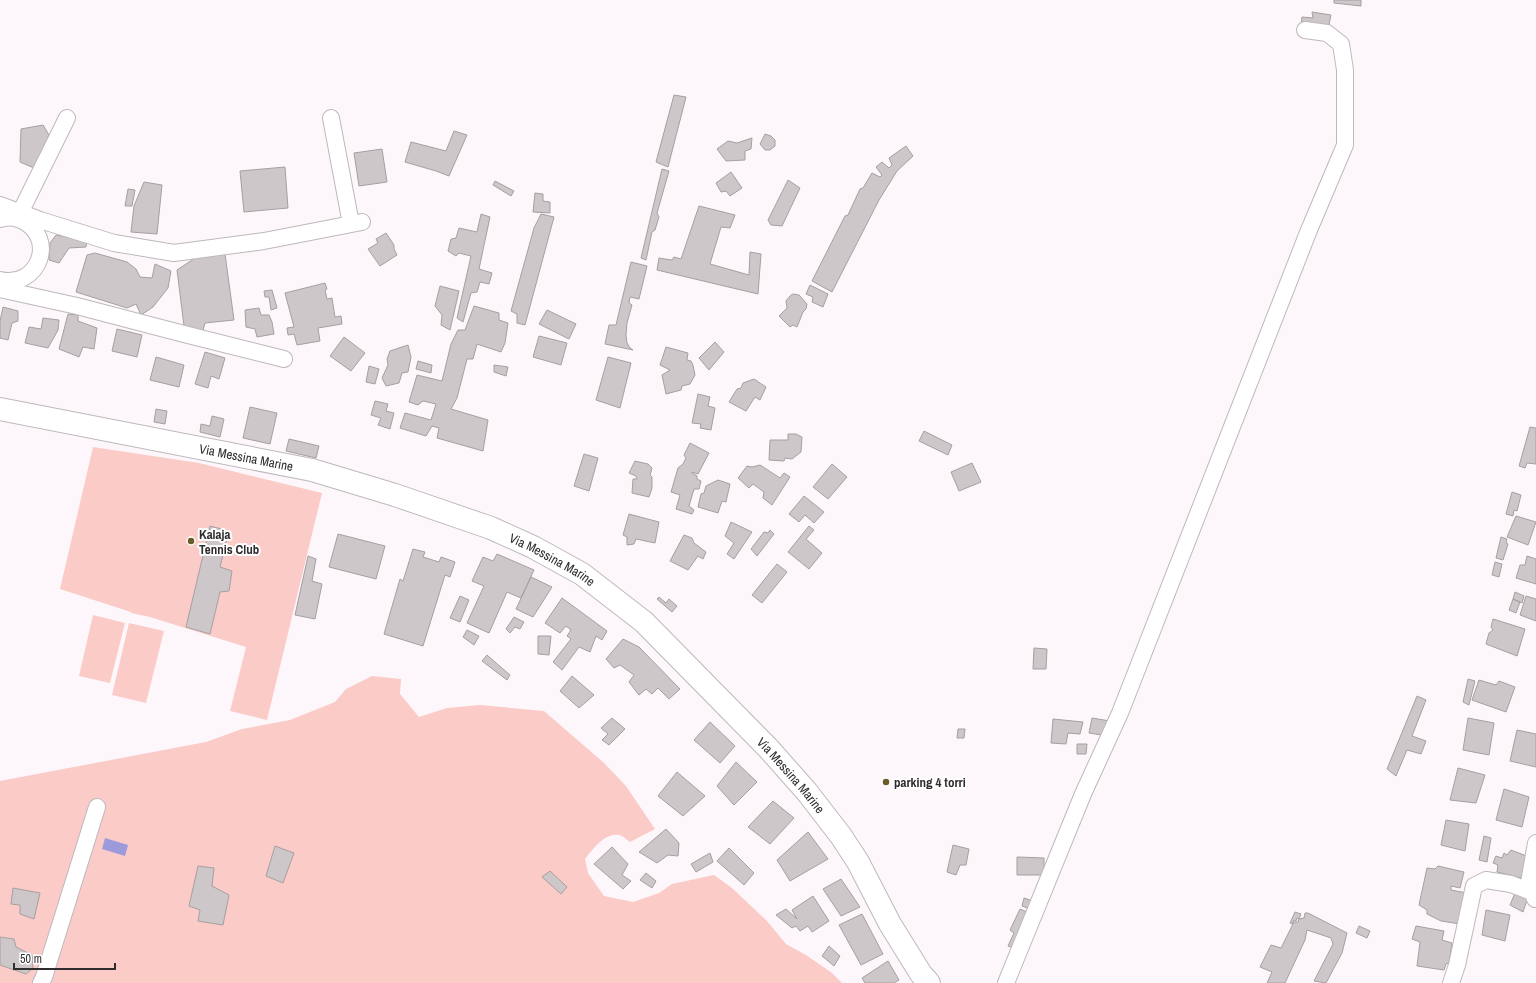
<svg xmlns="http://www.w3.org/2000/svg" width="1536" height="983" font-family="'Archivo Narrow',sans-serif">
<style>
.green{fill:#fbcbc8}
.water{fill:#9d9adc}
.building{fill:#cec7c9;stroke:#a69fa1}
.lines{fill:none;stroke-linecap:round;stroke-linejoin:round}
.street-casing{stroke:#bdb8bc;stroke-width:18}
.secondary-casing{stroke:#bdb8bc;stroke-width:24}
.street{stroke:#fff;stroke-width:16}
.secondary{stroke:#fff;stroke-width:22}
.poi-dot{fill:#695c29;stroke:#fff;stroke-width:1.5}
.labels{text-anchor:middle;dominant-baseline:central;stroke-width:4;stroke-linejoin:round;paint-order:stroke}
.street-label{font-size:13px;fill:#2f2c2e;stroke:#fff}
.poi-label{font-size:13px;font-weight:bold;fill:#2f2c2e;stroke:#fff;text-anchor:start}
</style>
<rect width="100%" height="100%" fill="#fdf7fb"/>
<path class="green" d="M93,447L199,463L322,493L267,720L230,711L246,647L150,617L131,613V612L60,589Z
M93,615L125,623L110,683L79,676Z
M129,623L164,631L146,703L112,695Z
M372,676L401,679L400,694L419,717L447,708L480,705L544,711L604,763L626,786L655,829L630,842C627,840 625,838 622,836C607,830 593,849 585,859L588,873L604,896L633,902L659,893L672,884L714,875L732,888L767,921L786,944L806,955L832,973L842,983H0V781L206,742L242,729L290,720L335,702L346,689Z"/>
<path class="water" d="M105,838L128,845L125,856L102,849Z"/>
<path class="building" d="M1334,0H1361V6L1334,3Z
M1312,12L1331,15L1328,29L1301,26L1302,17L1313,18Z
M674,95L686,97L668,167L656,162Z
M43,125L49,135L34,168L20,162L21,129Z
M454,131L467,135L449,176L436,171L405,162L411,142L446,151Z
M765,134L771,136L775,140V146L770,150H765L760,144Z
M752,138L751,149L745,151V160L726,161L717,149L728,141L737,143Z
M906,146L913,156L897,171L879,200L832,292L812,281L845,216L848,215L860,189L863,188L872,173L880,177L882,175L876,167L882,162L889,168L892,165L889,158Z
M382,149L387,182L359,186L354,153Z
M285,167L288,208L244,212L240,171Z
M662,169L669,171L657,213L659,217L655,230L652,232L646,260L641,258Z
M731,172L742,188L730,196L726,191L721,192L716,183Z
M788,180L800,188L782,226L771,225L768,220Z
M495,181L514,191L511,196L493,185Z
M144,182L162,185L157,234L131,232L134,206Z
M128,189L135,190L132,206H125Z
M535,193L543,194V201L550,202V213L533,212Z
M699,206L735,215L730,228L721,227L710,264L749,275L750,252L761,254L758,294L657,270L659,258L672,260L674,257L681,259Z
M481,214L490,217L479,269L492,273L489,284L480,282L477,292L471,293L463,322L457,318L471,256L459,253L456,256L448,251L451,239L456,238L459,228L477,232Z
M541,214L554,217L525,325L517,323V314L511,311L534,228Z
M386,233L394,245V249L397,255L380,266L368,249L378,243L376,239Z
M56,235L87,240L86,247L69,248L59,263L49,260L50,243Z
M95,253L127,262L136,269L140,277L152,278L155,264L171,271L168,288L153,307L141,315L136,304L127,308L76,292L87,255Z
M225,254L234,320L205,323L202,334L184,326L177,270L198,256Z
M631,262L647,266L639,299L630,297L629,303L632,305L627,323L626,335L627,343L630,348L633,350L605,344L609,325H616Z
M325,283L327,289L325,290L327,299L332,298L335,317L341,316L342,324L318,328L320,341L297,345L294,334L288,335L287,328L294,327L285,293Z
M810,285L828,294L823,307L812,302L813,297L806,294Z
M440,286L459,291L450,330L441,325L442,315L435,306Z
M272,290L277,308L271,310L269,297H265L264,291Z
M793,294L799,295L807,304L806,309L803,312L797,327L793,325L790,327L779,316L787,308L786,301L790,296Z
M474,306L499,313V320L508,323L505,343L501,352L477,344L473,359H467L457,398L451,409L488,420L483,451L437,438L439,428L432,426L426,436L400,428L405,413L431,420L436,404L423,401L418,405L409,402L417,375L442,381L451,344L458,330H465Z
M3,307L18,311V321L12,323L8,340L0,338V321Z
M259,308L261,315H269L272,322L274,334L257,337L255,329L246,327L245,310Z
M547,310L576,324L569,339L539,324Z
M68,314L78,315V321L97,328L94,349L83,347L79,357L59,349Z
M43,318L59,320L58,330L48,348L25,343L29,327L41,329Z
M117,329L142,335L137,357L112,351Z
M539,336L567,343L561,365L533,357Z
M344,337L365,353L351,371L330,356Z
M715,342L724,352L709,370L699,358Z
M408,345L411,357L408,372L402,373L399,383L386,386L382,378L388,365L387,359L390,351Z
M666,347L688,353L687,360L691,361L693,365L695,375L690,384L682,386L681,390L666,394L662,375L670,370L660,365Z
M205,352L225,358L219,379L211,376L208,388L195,384Z
M156,357L184,365L179,387L150,380Z
M608,357L631,363L620,408L596,400Z
M418,361L432,365L431,373L416,369Z
M494,365L508,367L506,376L494,372Z
M369,366L379,369L375,384L366,382Z
M754,379L766,387L760,400L755,397L746,411L729,402L737,389L741,388L743,383Z
M698,394L710,397L708,406L715,408L711,430L700,428L701,424L692,423Z
M375,401L388,404L386,411L394,413L390,429L378,425L381,418L371,415Z
M250,407L277,413L270,444L243,438Z
M156,409L167,411L165,424L154,422Z
M212,416L224,419L220,437L200,432L201,424L210,426Z
M1530,427L1536,428V464L1527,463L1525,468L1519,466Z
M924,431L952,445L948,455L919,441Z
M788,434H796L802,437L801,452L792,459L785,458L784,461L769,460L770,440H788Z
M289,439L319,446L316,458L286,451Z
M690,443L709,453L698,474L692,472V473L697,476V479L701,481L699,489H694L689,506L694,510L692,514L676,509L680,495L671,492L678,468L683,464L686,458L684,455Z
M584,454L598,458L589,491L574,486Z
M635,461L648,464L652,468L650,475L652,477V488L649,497L632,493L633,479H637L636,476L629,473Z
M972,463L981,482L959,491L951,472Z
M832,464L847,477L828,499L813,487Z
M760,465L780,478L784,473L790,477L772,505L763,498L764,492L753,484L749,488L738,478L747,466L752,467Z
M718,480L730,484L726,502L722,501L718,513L698,507L701,494L704,493L706,486Z
M1512,492L1521,495L1517,511L1514,510L1513,516L1506,514Z
M804,496L824,512L814,523L805,515L799,522L789,514Z
M629,514L659,522L655,543L636,539L634,544L627,545V537L623,535Z
M1516,516L1536,522L1528,545L1507,537Z
M731,522L752,532L734,559L727,554L734,543L725,536Z
M210,526L229,531L220,567L232,571L229,591L220,592L210,634L186,627Z
M809,526L814,530L806,539L822,553L809,569L788,552Z
M770,530L774,534L757,556L751,549L764,532L768,533Z
M338,534L385,546L376,579L329,567Z
M684,535L692,538L694,543L706,552L703,559L698,556L688,570L670,561Z
M1501,537L1507,539L1506,543L1508,544L1503,560L1496,558Z
M413,549L425,552L423,557L439,562L441,557L455,562L450,577L445,575L423,646L384,634L400,579L403,581Z
M497,554L534,570L521,598L507,592L489,633L467,623L484,586L472,581L483,557L493,561Z
M308,556L316,559L312,581L322,584L315,619L295,615Z
M1527,556L1536,559V584L1516,578L1520,565H1525Z
M1495,562L1502,564L1499,577L1492,575Z
M777,564L787,572L762,603L752,595Z
M531,577L552,587L533,617L516,609Z
M1515,592L1524,596L1522,603L1513,599Z
M460,596L469,600L460,622L450,618Z
M1526,596L1536,599V621L1520,615Z
M659,597L666,603L669,599L677,606L672,612L657,599Z
M562,598L607,631L602,640L596,636L590,652L579,647L562,670L553,662L571,639L567,636L571,630L566,626L560,633L545,623Z
M1513,599L1520,602L1516,613L1509,610Z
M514,617L524,622L520,629L515,627L510,633L506,629Z
M1493,619L1525,629L1517,656L1486,644L1489,633L1493,630L1491,627Z
M467,630L479,636L474,645L463,637Z
M538,636H551L549,655L538,654Z
M623,639L639,647L680,689L669,699L658,688L652,694L646,689L639,695L629,682L634,675L620,665L614,668L606,659Z
M1034,648L1047,649L1046,669H1033Z
M487,655L510,675L507,680L482,661Z
M572,676L594,695L579,708L560,691Z
M1468,679L1475,681L1469,705L1463,702Z
M1479,680L1496,685L1499,681L1515,687L1506,712L1472,700Z
M1417,696L1426,700L1412,736L1426,741L1421,754L1407,750L1396,776L1387,769Z
M612,718L625,729L609,745L602,740L608,734L601,728Z
M1092,718L1110,721L1108,736L1089,733Z
M1468,718L1494,723L1489,755L1463,750Z
M1053,719L1083,722L1080,734L1068,733L1066,744L1051,743Z
M710,722L735,746L720,763L694,740Z
M958,729H965L964,738H957Z
M1517,730L1536,734V767L1510,761Z
M1077,744H1087L1086,754H1077Z
M736,762L757,782L734,805L717,786Z
M1458,768L1485,775L1476,803L1450,800Z
M677,772L705,796L683,816L658,796Z
M1504,789L1529,797L1522,827L1496,820Z
M773,801L794,818L770,844L748,827Z
M1446,820L1469,824L1465,851L1441,845Z
M666,829L679,843L678,856L668,855L657,863L639,852Z
M808,832L828,859L790,881L777,860Z
M1484,836L1491,838L1487,862L1479,860Z
M953,845L969,849L966,865H960L956,875L947,872Z
M275,846L294,853L283,883L266,876Z
M612,847L628,864L622,875L631,881L623,889L594,864Z
M729,848L754,873L744,885L717,861Z
M1511,850L1529,857L1521,878L1497,872L1498,865L1493,863L1496,856L1502,858L1504,853L1507,855Z
M710,853L713,862L696,872L691,864Z
M1017,857L1044,858V875H1017Z
M198,866L214,868L212,886L229,895L223,925L198,921L200,910L189,906Z
M1438,866L1464,872L1460,888L1451,886V890L1467,893L1460,924L1441,921L1427,914V910L1419,905L1427,868L1435,869Z
M550,871L567,887L561,894L542,877Z
M646,873L656,881L652,888L640,880Z
M841,879L860,907L841,916L823,889Z
M13,888L40,893L34,919L20,914V905L11,904Z
M1515,893L1528,897L1523,912L1510,905Z
M813,896L829,921L812,932L808,926L800,931L796,926L792,928L776,915L786,909L797,919L792,910Z
M1024,898L1033,901L1030,909L1022,906Z
M1020,909L1032,914L1018,949L1008,946L1014,933L1010,930Z
M1486,910L1510,915L1505,941L1482,935Z
M1295,912L1301,914L1299,919L1297,918L1296,921L1294,920L1292,924L1290,923Z
M1305,913H1308L1347,933L1342,953L1326,983L1314,981L1333,944L1331,938L1307,930L1305,940L1285,983H1267L1272,972L1260,967L1271,945L1281,948L1294,922H1298L1299,919L1304,918Z
M862,914L883,954L861,965L839,925Z
M1359,926L1370,931L1367,938L1356,933Z
M1416,926L1444,931L1442,940L1452,943L1449,963L1446,964L1444,970L1417,966L1420,942L1412,939Z
M0,937L14,939L16,947L32,955L33,968L26,974L0,965Z
M829,946L840,956L834,966L822,956Z
M888,961L899,980L894,983H865L862,978Z"/>
<g class="lines">
<defs>
<path id="street" d="M331,118L351,224
M0,205L40,220L114,243L174,253L264,241L362,222
M20,213L67,118
M0,219C7,217 15,217 21,220C58,237 39,289 0,280
M0,289L77,306L184,334L284,359
M1535,899L1529,883L1536,843
M41,983L44,977L97,807
M1006,983L1083,794L1120,713L1309,230L1345,145V70L1341,44L1327,33L1305,30
M1451,983L1457,965L1474,886L1486,880L1511,884L1532,892"/>
<g id="secondary">
<path id="s1" d="M0,409L312,470L395,495L491,528L533,547L582,574L644,622L769,749L807,792L841,836L858,862L890,924L921,974L929,983"/>
</g>
</defs>
<use href="#street" class="street-casing"/>
<use href="#secondary" class="secondary-casing"/>
<use href="#street" class="street"/>
<use href="#secondary" class="secondary"/>
</g>
<g class="poi-dot">
<circle cx="191" cy="541" r="4"/>
<circle cx="886" cy="782" r="4"/>
</g>
<g class="labels">
<g class="street-label">
<text stroke="none"><textPath href="#s1" startOffset="251">Via Messina Marine</textPath></text>
<text stroke="none"><textPath href="#s1" startOffset="575">Via Messina Marine</textPath></text>
<text stroke="none"><textPath href="#s1" startOffset="899">Via Messina Marine</textPath></text>
</g>
<g class="poi-label">
<text x="199" y="534">Kalaja<tspan x="199" dy="15">Tennis Club</tspan></text>
<text x="894" y="782">parking 4 torri</text>
</g>
</g>
<path d="M14 963v6h101v-6" fill="none" stroke="#2f2c2e" stroke-width="2"/>
<text x="20" y="963" font-size="12" fill="#2f2c2e" stroke="#ffffff" stroke-width="3" paint-order="stroke">50 m</text>
</svg>
